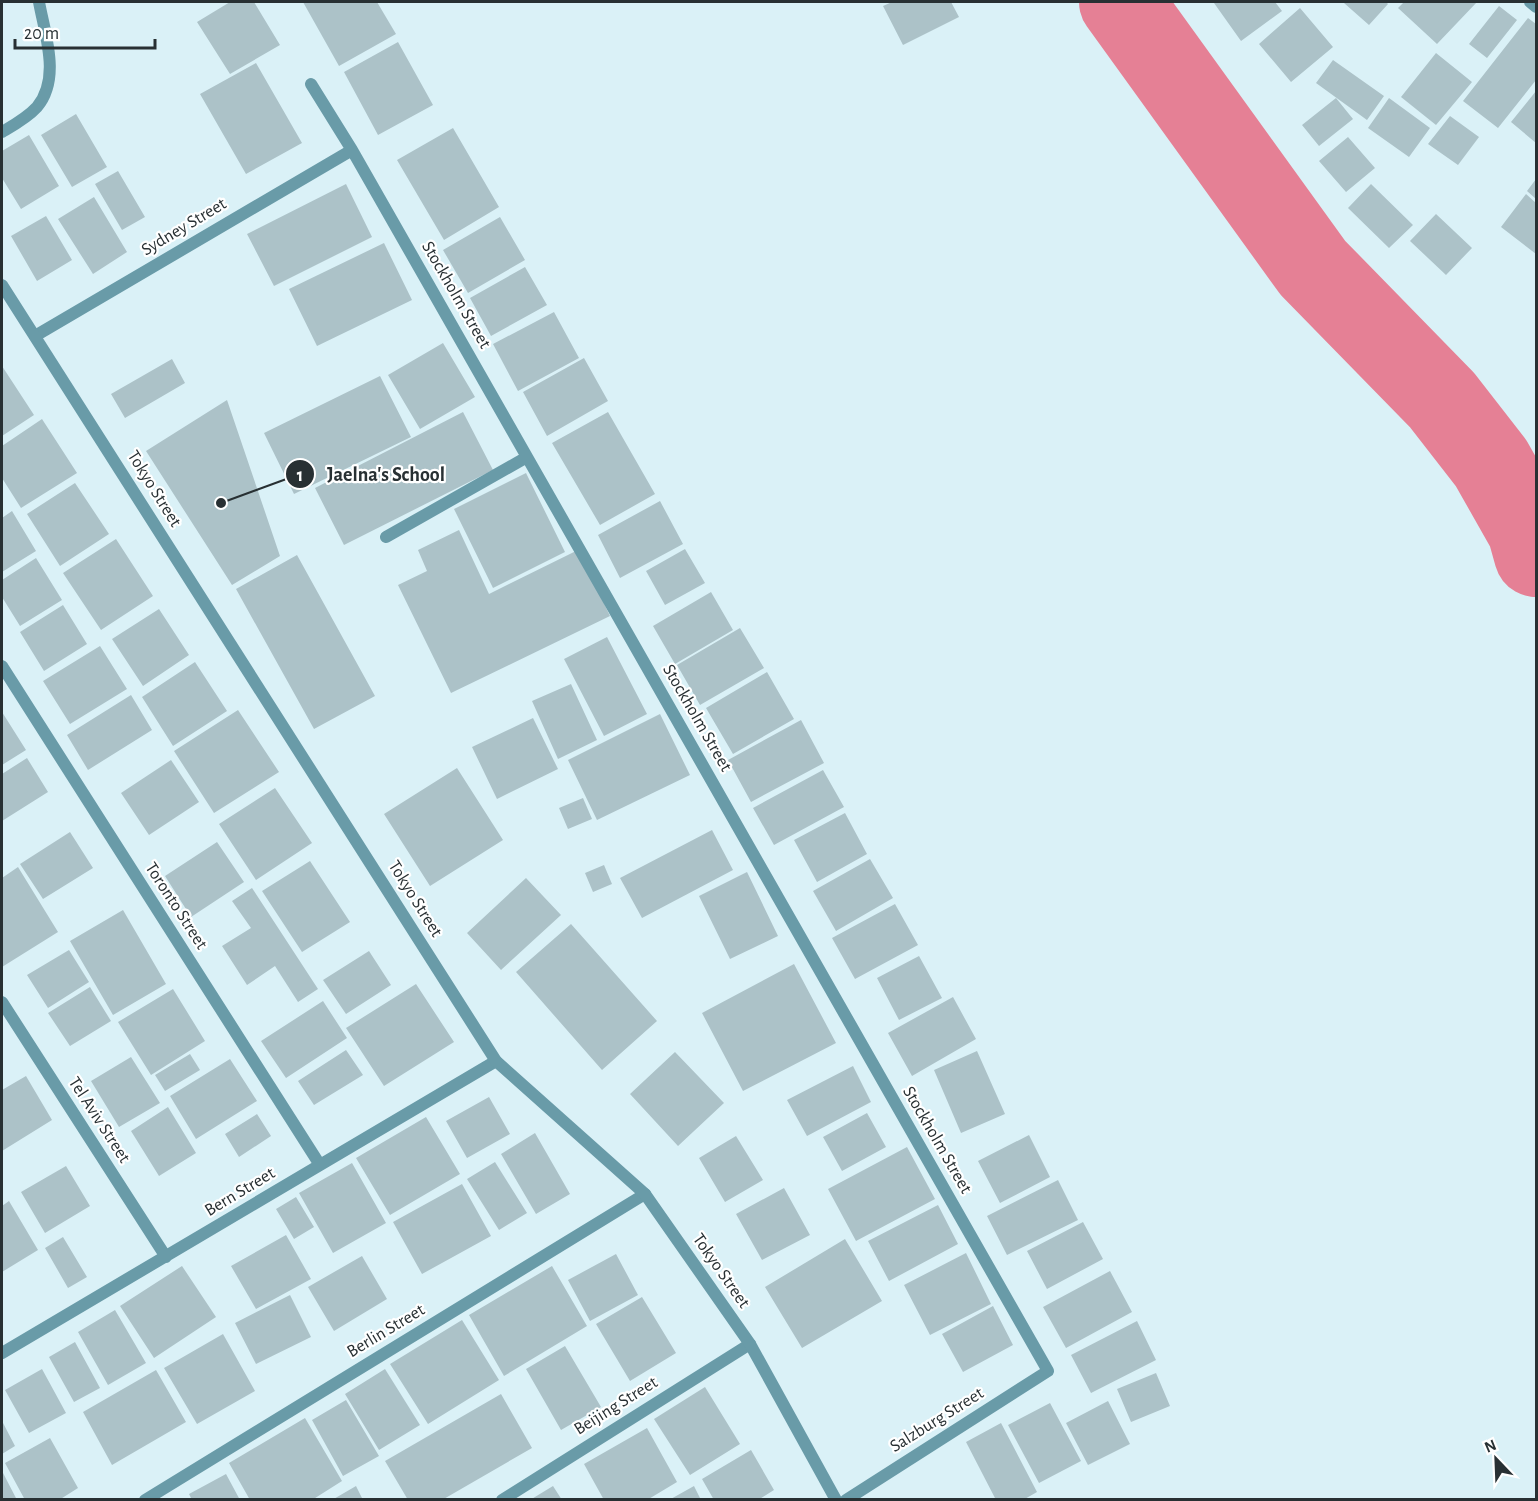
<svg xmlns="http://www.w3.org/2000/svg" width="1538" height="1501" font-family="'Alegreya Sans',sans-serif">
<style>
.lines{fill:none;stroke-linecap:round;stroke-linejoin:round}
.river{stroke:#e58095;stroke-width:84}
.building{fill:#acc2c8}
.pedestrian{stroke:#699ba8;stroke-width:12}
.minor{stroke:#699ba8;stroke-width:12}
.tertiary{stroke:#699ba8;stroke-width:12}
.labels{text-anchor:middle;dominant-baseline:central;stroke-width:4.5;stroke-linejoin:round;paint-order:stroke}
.street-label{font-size:18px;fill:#283033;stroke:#fff}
.leader{fill:none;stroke:#283033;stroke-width:2}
.callout-dot{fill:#283033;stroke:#fff;stroke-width:2}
.mark-label{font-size:18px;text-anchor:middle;font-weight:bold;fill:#fff}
.callout-label{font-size:20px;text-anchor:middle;font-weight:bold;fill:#283033;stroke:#fff;stroke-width:4.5;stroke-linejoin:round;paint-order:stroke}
</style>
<rect width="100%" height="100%" fill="#daf1f7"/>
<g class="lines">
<path class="river" d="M1121,2L1313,268L1442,400L1491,463L1529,530L1536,555"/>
</g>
<path class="building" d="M230,2H254L280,45L230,74L197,22Z
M303,2H377L396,34L339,66Z
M892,2H951L959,17L903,45L883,6Z
M1217,2H1275L1282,11L1241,41L1214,3Z
M1345,2H1386L1388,4L1369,25L1344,3Z
M1404,2H1477L1437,44L1398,8Z
M1499,6L1517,20L1487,58L1469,44Z
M1300,8L1333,47L1291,82L1259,44Z
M1528,18L1536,24V80L1498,128L1463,101Z
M398,42L433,105L378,135L344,72Z
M1436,53L1472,82L1436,125L1401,97Z
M1333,60L1384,96L1367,120L1316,83Z
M256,63L302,143L246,174L200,94Z
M1536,91V143L1511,122Z
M1336,98L1353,119L1319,146L1302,125Z
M1389,98L1430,128L1409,157L1368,128Z
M76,114L107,167L72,187L41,135Z
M1450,116L1479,137L1458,165L1428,144Z
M453,128L499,207L444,240L397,160Z
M29,135L59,186L21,209L2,178V151Z
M1348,137L1375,168L1346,192L1319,161Z
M118,171L145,217L122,230L95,184Z
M1536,179V199L1527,191Z
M346,184L372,237L274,286L247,234Z
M1371,184L1413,225L1389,248L1348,208Z
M1526,194L1536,203V254L1501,227Z
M94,197L127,252L93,274L58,219Z
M1436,214L1472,248L1446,275L1410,241Z
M46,216L72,260L37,281L11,236Z
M500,217L525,260L468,293L443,250Z
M384,243L412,300L317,346L289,289Z
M525,267L547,305L491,336L470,298Z
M554,312L579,358L518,391L493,344Z
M443,343L475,397L420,429L388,375Z
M584,358L608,401L547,436L523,392Z
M172,359L185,383L125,418L111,394Z
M2,366L34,415L2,436Z
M380,376L411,437L294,494L264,433Z
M227,400L280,556L232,585L146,451Z
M463,412L493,470L344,545L315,488Z
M608,412L655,494L600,525L552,443Z
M42,419L77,473L21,508L2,478V446Z
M526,473L565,552L493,588L454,509Z
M75,483L109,534L60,566L27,514Z
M660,501L683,544L620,578L598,535Z
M12,511L36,551L2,572V518Z
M459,530L489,594L578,550L610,616L451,693L398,585L427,571L418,550Z
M116,539L153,596L101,630L63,573Z
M685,549L705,583L665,605L646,571Z
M297,555L375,696L314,729L236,589Z
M36,558L62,600L20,626L2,597V580Z
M711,592L733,630L675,664L653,626Z
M63,605L87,644L44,671L20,632Z
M159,609L189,655L143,686L112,639Z
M740,628L764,668L700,705L677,665Z
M607,637L647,714L604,736L564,659Z
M100,646L127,689L70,724L43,681Z
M195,662L227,711L173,746L142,697Z
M767,672L794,719L733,754L706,708Z
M571,684L597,740L558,759L532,701Z
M131,695L152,730L88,770L67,735Z
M238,710L279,772L214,813L174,751Z
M2,712L26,750L2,765Z
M660,714L690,775L597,820L568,760Z
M533,718L558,769L497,799L472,747Z
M801,720L824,763L751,802L728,760Z
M27,758L48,792L2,821V774Z
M171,760L199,802L149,835L121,793Z
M457,768L503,840L430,886L384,814Z
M823,770L844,807L774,845L753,808Z
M275,788L312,843L256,880L219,824Z
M583,798L592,819L568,829L559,808Z
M845,813L867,854L817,882L794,840Z
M712,830L733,870L642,918L620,878Z
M70,832L93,868L43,899L20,864Z
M217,842L244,882L191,917L165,876Z
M870,859L893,898L836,931L813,891Z
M310,861L350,922L302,952L262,891Z
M604,865L612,884L593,892L585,873Z
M18,867L58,932L2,967V878Z
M747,872L778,936L730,959L699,896Z
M526,878L561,915L501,970L467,933Z
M252,888L318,989L298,1002L275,966L247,985L222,946L251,928L232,901Z
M895,904L918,945L855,979L832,938Z
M123,910L166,984L113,1015L70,941Z
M571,924L657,1021L602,1070L516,972Z
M69,950L89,982L48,1008L27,975Z
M369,951L391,985L346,1014L323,980Z
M919,956L942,998L899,1020L877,978Z
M794,964L836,1043L743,1091L702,1013Z
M416,984L454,1042L384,1086L346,1028Z
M90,987L111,1021L70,1046L48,1013Z
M173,989L205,1041L151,1075L118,1022Z
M953,997L976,1039L912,1076L888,1033Z
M323,1001L347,1038L286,1078L261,1041Z
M346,1050L363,1075L314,1105L298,1081Z
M977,1051L1005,1114L961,1133L934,1070Z
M675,1052L724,1103L678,1146L630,1094Z
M190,1054L200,1070L165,1091L155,1075Z
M131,1057L160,1103L119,1127L91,1081Z
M230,1059L257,1101L196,1139L170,1096Z
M853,1066L871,1102L807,1136L787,1100Z
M26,1076L52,1120L2,1151V1090Z
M489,1097L510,1134L467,1158L446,1121Z
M168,1107L196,1153L159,1176L131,1131Z
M867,1113L886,1147L842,1171L823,1137Z
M257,1114L271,1136L239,1157L225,1134Z
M426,1117L460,1174L390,1215L356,1158Z
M535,1133L570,1194L536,1214L501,1154Z
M1029,1135L1050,1177L1000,1203L978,1161Z
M736,1136L763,1180L725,1202L699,1158Z
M907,1147L935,1199L856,1241L828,1189Z
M495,1162L527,1213L499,1230L467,1179Z
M352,1163L386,1223L333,1253L299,1193Z
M66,1166L90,1206L45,1233L21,1192Z
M1058,1180L1078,1220L1007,1255L987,1216Z
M462,1184L491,1236L422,1274L393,1222Z
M784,1188L810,1235L762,1260L736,1214Z
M296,1197L314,1227L294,1239L276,1209Z
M9,1201L38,1250L2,1272V1206Z
M938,1205L958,1244L889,1281L868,1241Z
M1083,1222L1103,1259L1047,1289L1027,1251Z
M286,1235L311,1279L256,1309L231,1266Z
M63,1237L87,1277L68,1288L45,1248Z
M845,1239L882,1301L802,1348L765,1287Z
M966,1253L991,1304L930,1335L904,1285Z
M616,1254L638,1295L590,1321L568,1280Z
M362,1256L387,1299L334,1331L308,1287Z
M182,1266L216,1317L154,1358L120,1306Z
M552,1266L587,1326L504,1376L469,1315Z
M1110,1271L1132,1312L1066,1348L1043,1307Z
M290,1295L311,1337L256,1364L235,1323Z
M642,1297L676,1353L630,1381L596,1324Z
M993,1306L1013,1345L963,1372L942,1334Z
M115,1310L146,1363L108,1385L78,1332Z
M462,1320L499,1380L428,1424L390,1364Z
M1137,1321L1156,1360L1091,1393L1071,1355Z
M223,1334L255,1391L197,1424L164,1368Z
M75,1342L100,1388L74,1402L49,1357Z
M565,1346L601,1407L561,1430L526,1369Z
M42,1369L66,1413L29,1433L5,1390Z
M385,1369L420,1425L379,1450L345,1394Z
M156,1370L186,1422L112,1465L83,1412Z
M1156,1373L1170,1406L1131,1422L1117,1389Z
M705,1387L740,1444L690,1475L654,1419Z
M501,1394L532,1448L442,1500H408L385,1461Z
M346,1400L379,1456L343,1476L312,1420Z
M1108,1401L1130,1444L1088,1465L1066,1423Z
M1050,1403L1081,1461L1039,1483L1008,1425Z
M305,1418L342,1481L312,1500H250L229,1463Z
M2,1421L15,1446L2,1454Z
M1001,1423L1037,1492L1023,1500H996L966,1442Z
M647,1428L677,1482L647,1500H604L584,1464Z
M50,1438L78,1488L59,1500H25L5,1463Z
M751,1450L774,1490L758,1500H714L702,1479Z
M2,1471L17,1500H2Z
M226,1474L240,1500H192L189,1494Z
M356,1486L363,1500H332Z
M553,1486L562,1500H530Z
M694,1486L701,1500H669Z"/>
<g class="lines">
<path class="pedestrian" d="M1530,2L1536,7"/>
<path class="minor" d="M311,84L352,150L1048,1371L846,1500
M2,132C14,125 27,118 37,107C61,78 45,35 39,2
M35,336L352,150
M386,537L527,457
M2,666L320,1165
M2,1002L166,1257
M2,1353L496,1061
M145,1500L645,1194
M502,1500L750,1344"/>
<path class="tertiary" d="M2,285L496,1061L645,1194L750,1344L836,1500"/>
</g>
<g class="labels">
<g class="street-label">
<text transform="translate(184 227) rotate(-31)">Sydney Street</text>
<text transform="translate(456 295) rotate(60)">Stockholm Street</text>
<text transform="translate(154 489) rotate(58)">Tokyo Street</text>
<text transform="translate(697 718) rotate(60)">Stockholm Street</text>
<text transform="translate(415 899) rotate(58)">Tokyo Street</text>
<text transform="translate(176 906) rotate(57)">Toronto Street</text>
<text transform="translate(99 1120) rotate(57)">Tel Aviv Street</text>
<text transform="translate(937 1140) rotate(60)">Stockholm Street</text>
<text transform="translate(240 1192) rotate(-31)">Bern Street</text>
<text transform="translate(721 1271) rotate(55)">Tokyo Street</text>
<text transform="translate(386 1331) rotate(-31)">Berlin Street</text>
<text transform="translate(616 1406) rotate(-32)">Beijing Street</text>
<text transform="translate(937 1420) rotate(-32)">Salzburg Street</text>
</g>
</g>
<path class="leader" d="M221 503L300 474"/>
<g class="callout-dot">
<circle cx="221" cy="503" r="6"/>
<circle cx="300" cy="474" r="15"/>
</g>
<g class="mark-label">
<text x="300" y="481">1</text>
</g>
<g class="callout-label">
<text x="386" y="481">Jaelna's School</text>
</g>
<rect width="1538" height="1501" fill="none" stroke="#283033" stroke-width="6"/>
<g transform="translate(1496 1459) rotate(337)" stroke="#ffffff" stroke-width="4.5" paint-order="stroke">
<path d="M0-4.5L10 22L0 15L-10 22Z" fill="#283033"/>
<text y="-9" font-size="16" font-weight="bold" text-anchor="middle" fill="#283033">N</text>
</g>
<path d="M15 39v9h140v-9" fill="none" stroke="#283033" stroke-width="3"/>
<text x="24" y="39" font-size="18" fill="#283033" stroke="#ffffff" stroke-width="4.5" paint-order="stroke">20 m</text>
</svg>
